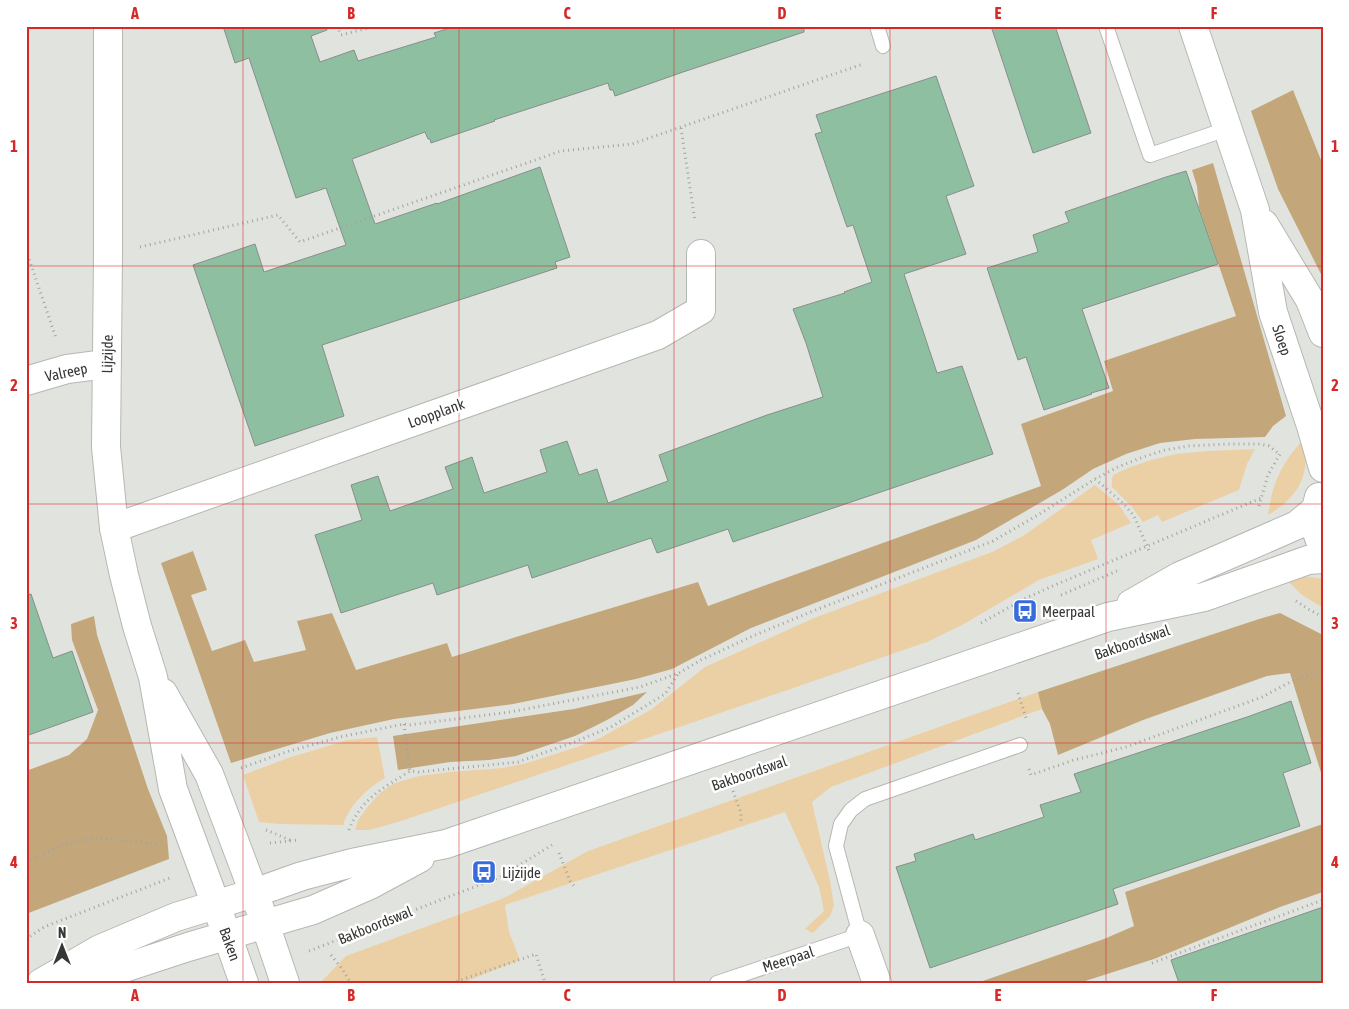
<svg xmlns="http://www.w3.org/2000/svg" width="1349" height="1009" font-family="'Asap Condensed',sans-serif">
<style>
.green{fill:#ecd0a5}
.forest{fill:#c3a77b}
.building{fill:#8ebfa1;stroke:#888e8a}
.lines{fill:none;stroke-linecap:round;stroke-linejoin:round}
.lane-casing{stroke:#b5b8b2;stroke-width:16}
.street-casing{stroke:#b5b8b2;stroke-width:30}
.secondary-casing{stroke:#b5b8b2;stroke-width:30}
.path{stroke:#a2a4a0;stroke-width:3;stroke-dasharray:1 4;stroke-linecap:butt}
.lane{stroke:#fff;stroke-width:14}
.street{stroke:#fff;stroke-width:28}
.secondary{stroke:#fff;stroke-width:28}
.grid{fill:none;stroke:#d62828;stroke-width:1;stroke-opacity:0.55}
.labels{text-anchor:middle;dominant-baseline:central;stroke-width:5;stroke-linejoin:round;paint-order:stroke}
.street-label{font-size:15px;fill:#363735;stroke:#fff}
.poi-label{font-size:15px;fill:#363735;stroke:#fff;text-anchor:start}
.neatline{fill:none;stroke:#d62828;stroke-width:2}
.grid-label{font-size:16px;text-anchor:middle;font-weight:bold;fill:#d62828}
</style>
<rect width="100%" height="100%" fill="#e1e4de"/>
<path class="green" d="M1304,439C1310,475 1300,496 1268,515C1273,481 1281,464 1304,439Z
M1255,449L1247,464L1239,490L1162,522L1158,515L1143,522L1132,507L1112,487V479L1113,475L1128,468L1151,460L1176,454L1208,451Z
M1095,485L1119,505L1131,523L1091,540L1098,559L1039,580L962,625L927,642L662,733L401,821L370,830H355L358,820L369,805L380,793L395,783L419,776L450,772L503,768L527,763L577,747L600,738L652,709L705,667L814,618L992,552L1023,536Z
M1303,576L1323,579V608L1302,595L1286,579Z
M1038,692L1042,709L831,787L812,802L830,881L834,906L830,916L813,933L805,929L824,911L819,887L785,812L505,905L509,932L520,960L462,983H320L346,956L504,898L588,851Z
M377,737L385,778C367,788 349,806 343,825L279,824L259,822L243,775L288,758L348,740Z"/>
<path class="forest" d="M1293,90L1323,165V278L1278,189L1251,111Z
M1213,163L1286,416L1273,426L1265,437L1195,439L1160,443L1126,454L1093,469L1062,490L976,540L751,628L672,669L636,679L513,704L394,719L330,733L231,763L161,563L193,551L207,590L191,595L212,651L245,640L254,662L306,650L297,621L332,613L356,670L447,643L452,657L545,628L698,582L708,606L1041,486L1021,424L1113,391L1104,361L1236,316L1199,207L1197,186L1192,170Z
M1280,613L1323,635V779L1290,673L1267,676L1143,720L1058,755L1050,724L1042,709L1038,692L1259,619Z
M94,616L97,635L148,789L167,836L169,859L26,914V771L69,755L87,739L98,710L72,640L71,624Z
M647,692L633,705L607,720L575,736L516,756L489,760L450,762L398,770L393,736L574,709Z
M1323,824V892L1280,907L1154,959L1079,983H977L1104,939L1134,926L1125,892Z"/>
<path class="building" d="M223,26H326L327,30L311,36L320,62L354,50L358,61L436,37L434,33L456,26H804V32L683,72L615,96L613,90H610L608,83L494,120L495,121L431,143L430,139H428L425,132L352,159L375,224L437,203V204L540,167L570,257L555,262L557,268L322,345L344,416L255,446L193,265L255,244L264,272L346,245L326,188L296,198L249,58L235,63Z
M991,26H1055L1091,133L1033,153Z
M936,76L974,186L946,196L966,254L904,274L937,373L962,366L993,454L733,542L728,529L657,553L651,538L532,578L528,565L437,595L433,583L341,613L315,535L362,520L351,485L378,476L390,511L453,489L445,467L472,457L484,493L547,472L540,450L567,441L579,475L597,469L608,503L668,481L659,455L767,415L823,397L806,343L793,309L845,293L844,292L872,282L853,225L847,227L815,134L822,132L816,115Z
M1186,171L1218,264L1082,309L1109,388L1091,393L1092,394L1044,410L1026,357L1018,360L987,268L1038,252L1033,235L1069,222L1065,212L1166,177Z
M31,594L53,658L72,651L93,712L26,736V595Z
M1291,701L1311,763L1283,773L1300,826L1113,889L1118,904L930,968L896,867L916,861L914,854L973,834L975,840L1044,817L1040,805L1081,792L1074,774L1247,717Z
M1323,907V983H1179L1171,960Z"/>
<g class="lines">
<defs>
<path id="lane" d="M877,26L883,46
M1106,26L1150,155L1227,129
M717,983L860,935L836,846L841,824L851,810L865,799L1020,745"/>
<path id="street" d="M1193,26L1255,210L1273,312L1311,426L1323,468
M1264,224L1310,300L1323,333
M26,381L67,369L106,364
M114,528L658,335L701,310V254
M265,924L285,983
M227,935L244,983
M860,935L877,983"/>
<path id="secondary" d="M108,26V255L106,447L114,528L124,575L137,626L153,677L173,789L227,935
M1319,497C1314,514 1313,530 1323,546
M1131,604L1180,576L1297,525L1315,510
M163,693L209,774L260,909
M55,981L109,973L188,947L313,910L370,885L420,858
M41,983L100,949L176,917L254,893L302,876L352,863L446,844L1108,617L1204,597L1308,560L1323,559"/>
</defs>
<use href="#lane" class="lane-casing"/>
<use href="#street" class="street-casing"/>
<use href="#secondary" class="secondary-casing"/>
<path class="path" d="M337,26L341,35L376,26
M681,128L695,221
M140,247L278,215L300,242L561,151L632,144L863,64
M26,250L56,338
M1095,479L1123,503L1134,516L1149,551
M1259,506L1268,475L1280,454
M1061,595L1117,571
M1024,599L1030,609
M1296,601L1308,609L1323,617
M981,623L1024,599L1055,585L1261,498
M1018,693L1027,721
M404,724L410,771
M241,768L286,752L340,737L404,724L409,725L510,712L640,687L679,673L701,660L755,635L813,611L993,541L1038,515L1095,479L1118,467L1143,457L1165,450L1189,446L1228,444H1260L1269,446L1279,454
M1029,769L1031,775L1074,760L1126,747L1262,697L1296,679L1323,670
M733,791L741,813V823
M266,830L290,840
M349,830C361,798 384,788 410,771L419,772L518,762L577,741L611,727L665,694L678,674
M270,843L299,840
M559,853L570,881L574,886
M26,863L64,844L92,838L158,844
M26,939L44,927L170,878
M309,951L399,916L500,877L552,845
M331,955L342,969L351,983
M1152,963L1323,900
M452,983L536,954L545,983"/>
<use href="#lane" class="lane"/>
<use href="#street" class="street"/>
<use href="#secondary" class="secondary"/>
</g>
<path class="grid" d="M243,26V983M459,26V983M674,26V983M890,26V983M1106,26V983M26,266H1323M26,504H1323M26,743H1323"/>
<defs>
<symbol id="bus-square" viewBox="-11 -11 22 22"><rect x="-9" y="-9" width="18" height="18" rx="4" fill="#366cdb" stroke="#fff"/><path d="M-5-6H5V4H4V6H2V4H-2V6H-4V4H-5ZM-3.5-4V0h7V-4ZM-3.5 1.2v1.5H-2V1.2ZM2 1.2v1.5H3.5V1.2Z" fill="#fff"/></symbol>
</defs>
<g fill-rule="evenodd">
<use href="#bus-square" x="1011" y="597" width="28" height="28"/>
<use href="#bus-square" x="470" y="858" width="28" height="28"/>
</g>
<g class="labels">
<g class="street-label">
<text transform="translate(1282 340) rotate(72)">Sloep</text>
<text transform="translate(107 354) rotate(-89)">Lijzijde</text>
<text transform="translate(66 372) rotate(-12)">Valreep</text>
<text transform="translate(436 413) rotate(-20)">Loopplank</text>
<text transform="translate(1132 642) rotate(-19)">Bakboordswal</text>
<text transform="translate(749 773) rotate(-19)">Bakboordswal</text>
<text transform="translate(375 925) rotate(-22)">Bakboordswal</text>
<text transform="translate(230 944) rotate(70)">Baken</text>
<text transform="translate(788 959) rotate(-18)">Meerpaal</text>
</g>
<g class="poi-label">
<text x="1042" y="611">Meerpaal</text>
<text x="502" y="872">Lijzijde</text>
</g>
</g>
<rect width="1349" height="1009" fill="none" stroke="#ffffff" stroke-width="55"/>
<g transform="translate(62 946)" stroke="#ffffff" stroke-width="4" paint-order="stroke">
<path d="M0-4L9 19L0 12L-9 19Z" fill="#363735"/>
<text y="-8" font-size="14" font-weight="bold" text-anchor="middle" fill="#363735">N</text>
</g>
<rect x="28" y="28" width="1294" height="954" class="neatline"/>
<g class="grid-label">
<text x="135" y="19">A</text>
<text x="351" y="19">B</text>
<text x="567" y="19">C</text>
<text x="782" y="19">D</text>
<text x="998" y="19">E</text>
<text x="1214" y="19">F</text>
<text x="14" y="152">1</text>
<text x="1335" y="152">1</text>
<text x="14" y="391">2</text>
<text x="1335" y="391">2</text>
<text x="14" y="629">3</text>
<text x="1335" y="629">3</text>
<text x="14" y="868">4</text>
<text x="1335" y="868">4</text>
<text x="135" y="1001">A</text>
<text x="351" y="1001">B</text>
<text x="567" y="1001">C</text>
<text x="782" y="1001">D</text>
<text x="998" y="1001">E</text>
<text x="1214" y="1001">F</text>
</g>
</svg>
